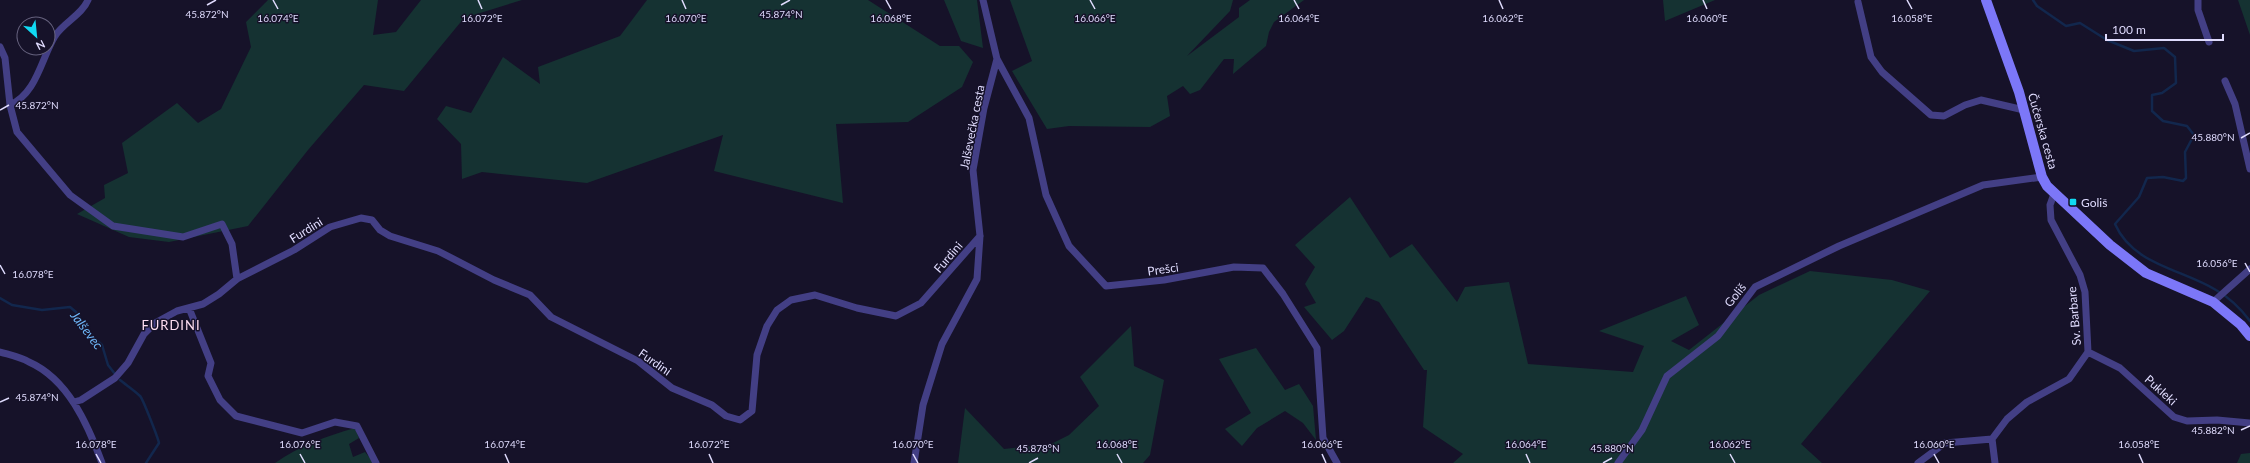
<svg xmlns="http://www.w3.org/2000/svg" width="2250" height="463" font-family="Lato,sans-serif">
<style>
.green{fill:#153232}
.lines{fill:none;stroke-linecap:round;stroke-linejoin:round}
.stream{stroke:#12274d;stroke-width:2.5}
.street{stroke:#433f85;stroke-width:7}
.secondary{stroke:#7c77f8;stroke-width:10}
.ticks{fill:none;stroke:#dfdbfd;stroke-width:1.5}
.poi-dot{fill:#11daf3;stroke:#161229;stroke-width:1.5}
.labels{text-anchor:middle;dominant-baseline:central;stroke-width:3;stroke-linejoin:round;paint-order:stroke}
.street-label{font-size:12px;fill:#dfdbfd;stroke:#161229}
.poi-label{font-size:12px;fill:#dfdbfd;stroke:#161229;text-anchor:start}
.neighbourhood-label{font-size:13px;letter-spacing:1px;fill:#fdddf1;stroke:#161229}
.water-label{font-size:13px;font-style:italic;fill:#6eb6f8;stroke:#161229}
.ticks-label{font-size:10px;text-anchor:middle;fill:#dfdbfd;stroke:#161229;stroke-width:3;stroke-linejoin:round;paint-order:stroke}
</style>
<rect width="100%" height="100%" fill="#161229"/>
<path class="green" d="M268,0H378L373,35L396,32L421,0H522L464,18L404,91L364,85L308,150L248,226L169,242L129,237L77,214L105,198L104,185L128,173L122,143L177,103L198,123L221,109L251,47L246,22Z
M647,0H868L940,46H959L973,62L962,87L908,122L836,124L843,203L714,171L723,135L587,183L482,172L462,179L461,144L437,119L446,106L471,113L503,57L540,84L538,67L620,36Z
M944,0H977L983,48L961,41Z
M1010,0H1233L1230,11L1187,56L1239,17V8L1250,0H1304L1274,22L1269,32L1266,46L1233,74L1234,59H1224L1200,90L1190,94L1183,86L1167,96L1170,116L1150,127L1069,126L1047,129L1012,71L1032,61Z
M1663,0H1715L1665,21Z
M2238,0H2250V35Z
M1350,197L1390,258L1412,244L1457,302L1465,287L1509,282L1528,364L1633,372L1644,346L1599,331L1686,296L1699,325L1671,341L1689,350L1759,295L1810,271L1892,280L1930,291L1801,444L1822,463H1453L1463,454L1423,427L1427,370H1424L1379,302L1366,297L1344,331L1332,340L1304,307L1316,303L1305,284L1315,267L1295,245Z
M1131,326L1134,366L1164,380L1150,455L1143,463H958L965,408L1004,449L1051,444L1069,435L1099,406L1080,377Z
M1256,348L1285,390L1299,384L1313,406L1316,440L1303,423L1285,411L1257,428L1242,446L1225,429L1251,413L1219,359Z
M355,428L359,438L349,444L353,457L365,452L374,463H275C299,446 327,436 355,428Z
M2250,453V463H2237L2241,454Z"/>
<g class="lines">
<path class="stream" d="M2033,0L2037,6L2066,26L2080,23L2107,40L2134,51L2164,48L2175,57L2176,83L2162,93L2152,95V111L2163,121L2187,126L2194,135L2185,152L2186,178L2183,181L2163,177L2147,178L2139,197L2115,224C2133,265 2182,269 2216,290C2230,298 2241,309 2250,321
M0,298L12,305L42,310L70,307L76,312L91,335L102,345L108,365L115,374
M120,380C126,385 134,390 140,396C143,399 158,438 159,443L146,463"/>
<path class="street" d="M983,0L997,59L1029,118L1046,195L1069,246L1106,286L1164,280L1234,267L1263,268L1283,294L1317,348L1323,438L1337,463
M2198,0V10L2209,42
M1858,2L1871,57L1882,72L1931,115L1944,116L1965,105L1981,100L2024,110
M0,47L5,58L10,105L17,132L70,195L113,226L183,237L222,224L232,244L237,279
M2225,81L2235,104L2250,169
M10,105C37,93 41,59 55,36C64,22 82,15 88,0
M2213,302L2250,269
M189,308L211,363L208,376L220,400L236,416L302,433L335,422L357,426L376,463
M0,352C10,355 20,357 29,362C68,379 88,425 102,463
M2088,352L2120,368L2174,417L2187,421L2217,420L2250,423
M74,402L81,400L115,378L128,363L144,334L155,323L177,311L203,304L219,294L237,279L294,250L330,227L361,218L372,220L380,230L390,236L438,251L494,280L530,295L551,317L638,361L672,388L712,405L726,416L740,420L752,411L757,355L767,326L777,310L791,300L815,295L857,308L896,316L921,303L980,236
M1992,439L1995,463
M914,463L923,405L942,344L977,279L980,236L973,170L984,108L997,59
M1618,463L1642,430L1667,376L1718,336L1755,287L1839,246L1983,185L2042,177
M1918,463L1945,443L1992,439L2007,419L2027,402L2069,379L2088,352L2085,292L2080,275L2051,220L2050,205L2054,194"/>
<path class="secondary" d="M1986,0L2019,92L2042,177L2047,186L2110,245L2146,273L2213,302L2241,325L2250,336"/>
</g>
<path class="ticks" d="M273,0L278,9M478,0L482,9M682,0L686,9M886,0L891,9M1090,0L1095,9M1294,0L1299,9M1499,0L1503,9M1703,0L1707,9M1907,0L1912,9M207,5L216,0M781,5L790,0M0,110L9,105M2241,138L2250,133M2245,263L2250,272M0,265L5,274M0,402L9,398M2241,430L2250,426M96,454L101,463M300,454L305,463M505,454L509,463M709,454L713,463M913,454L918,463M1117,454L1122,463M1322,454L1326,463M1526,454L1530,463M1730,454L1735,463M1934,454L1939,463M2139,454L2143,463M1029,463L1038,458M1603,463L1612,458"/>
<rect class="poi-dot" x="2069" y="198" width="8" height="8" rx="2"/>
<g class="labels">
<g class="street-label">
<text transform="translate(972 127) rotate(-79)">Jalševečka cesta</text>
<text transform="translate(2043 131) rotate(74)">Čučerska cesta</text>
<text transform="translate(306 230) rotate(-32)">Furdini</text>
<text transform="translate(948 257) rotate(-49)">Furdini</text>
<text transform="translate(1163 269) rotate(-8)">Prešci</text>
<text transform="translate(1735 295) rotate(-51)">Goliš</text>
<text transform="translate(2074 316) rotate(-95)">Sv. Barbare</text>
<text transform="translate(655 362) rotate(35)">Furdini</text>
<text transform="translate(2161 390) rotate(42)">Pukleki</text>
</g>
<g class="poi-label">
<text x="2081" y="202">Goliš</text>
</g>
<g class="neighbourhood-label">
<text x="171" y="325">FURDINI</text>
</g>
<g class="water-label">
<text transform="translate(87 330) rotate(53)">Jalševec</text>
</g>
</g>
<g class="ticks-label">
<text x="207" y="18">45.872°N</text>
<text x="781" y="18">45.874°N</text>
<text x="1095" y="22">16.066°E</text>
<text x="1707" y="22">16.060°E</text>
<text x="1912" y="22">16.058°E</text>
<text x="278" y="22">16.074°E</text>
<text x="482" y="22">16.072°E</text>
<text x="686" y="22">16.070°E</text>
<text x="891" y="22">16.068°E</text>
<text x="1299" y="22">16.064°E</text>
<text x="1503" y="22">16.062°E</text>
<text x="37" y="109">45.872°N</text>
<text x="2213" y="141">45.880°N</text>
<text x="2217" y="267">16.056°E</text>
<text x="33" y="278">16.078°E</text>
<text x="37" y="401">45.874°N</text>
<text x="2213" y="434">45.882°N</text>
<text x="96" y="448">16.078°E</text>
<text x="300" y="448">16.076°E</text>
<text x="505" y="448">16.074°E</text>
<text x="709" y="448">16.072°E</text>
<text x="913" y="448">16.070°E</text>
<text x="1117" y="448">16.068°E</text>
<text x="1322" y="448">16.066°E</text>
<text x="1526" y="448">16.064°E</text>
<text x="1730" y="448">16.062°E</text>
<text x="1934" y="448">16.060°E</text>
<text x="2139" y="448">16.058°E</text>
<text x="1038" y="452">45.878°N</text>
<text x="1612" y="452">45.880°N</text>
</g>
<g transform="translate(36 36) rotate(153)"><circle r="19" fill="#161229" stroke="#66627e"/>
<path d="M0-3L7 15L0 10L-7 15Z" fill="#11daf3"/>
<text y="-6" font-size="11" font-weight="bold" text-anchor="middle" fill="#dfdbfd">N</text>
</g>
<path d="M2106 34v6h117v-6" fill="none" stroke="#dfdbfd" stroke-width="2"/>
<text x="2112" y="34" font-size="12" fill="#dfdbfd" stroke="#161229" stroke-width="3" paint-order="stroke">100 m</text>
</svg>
